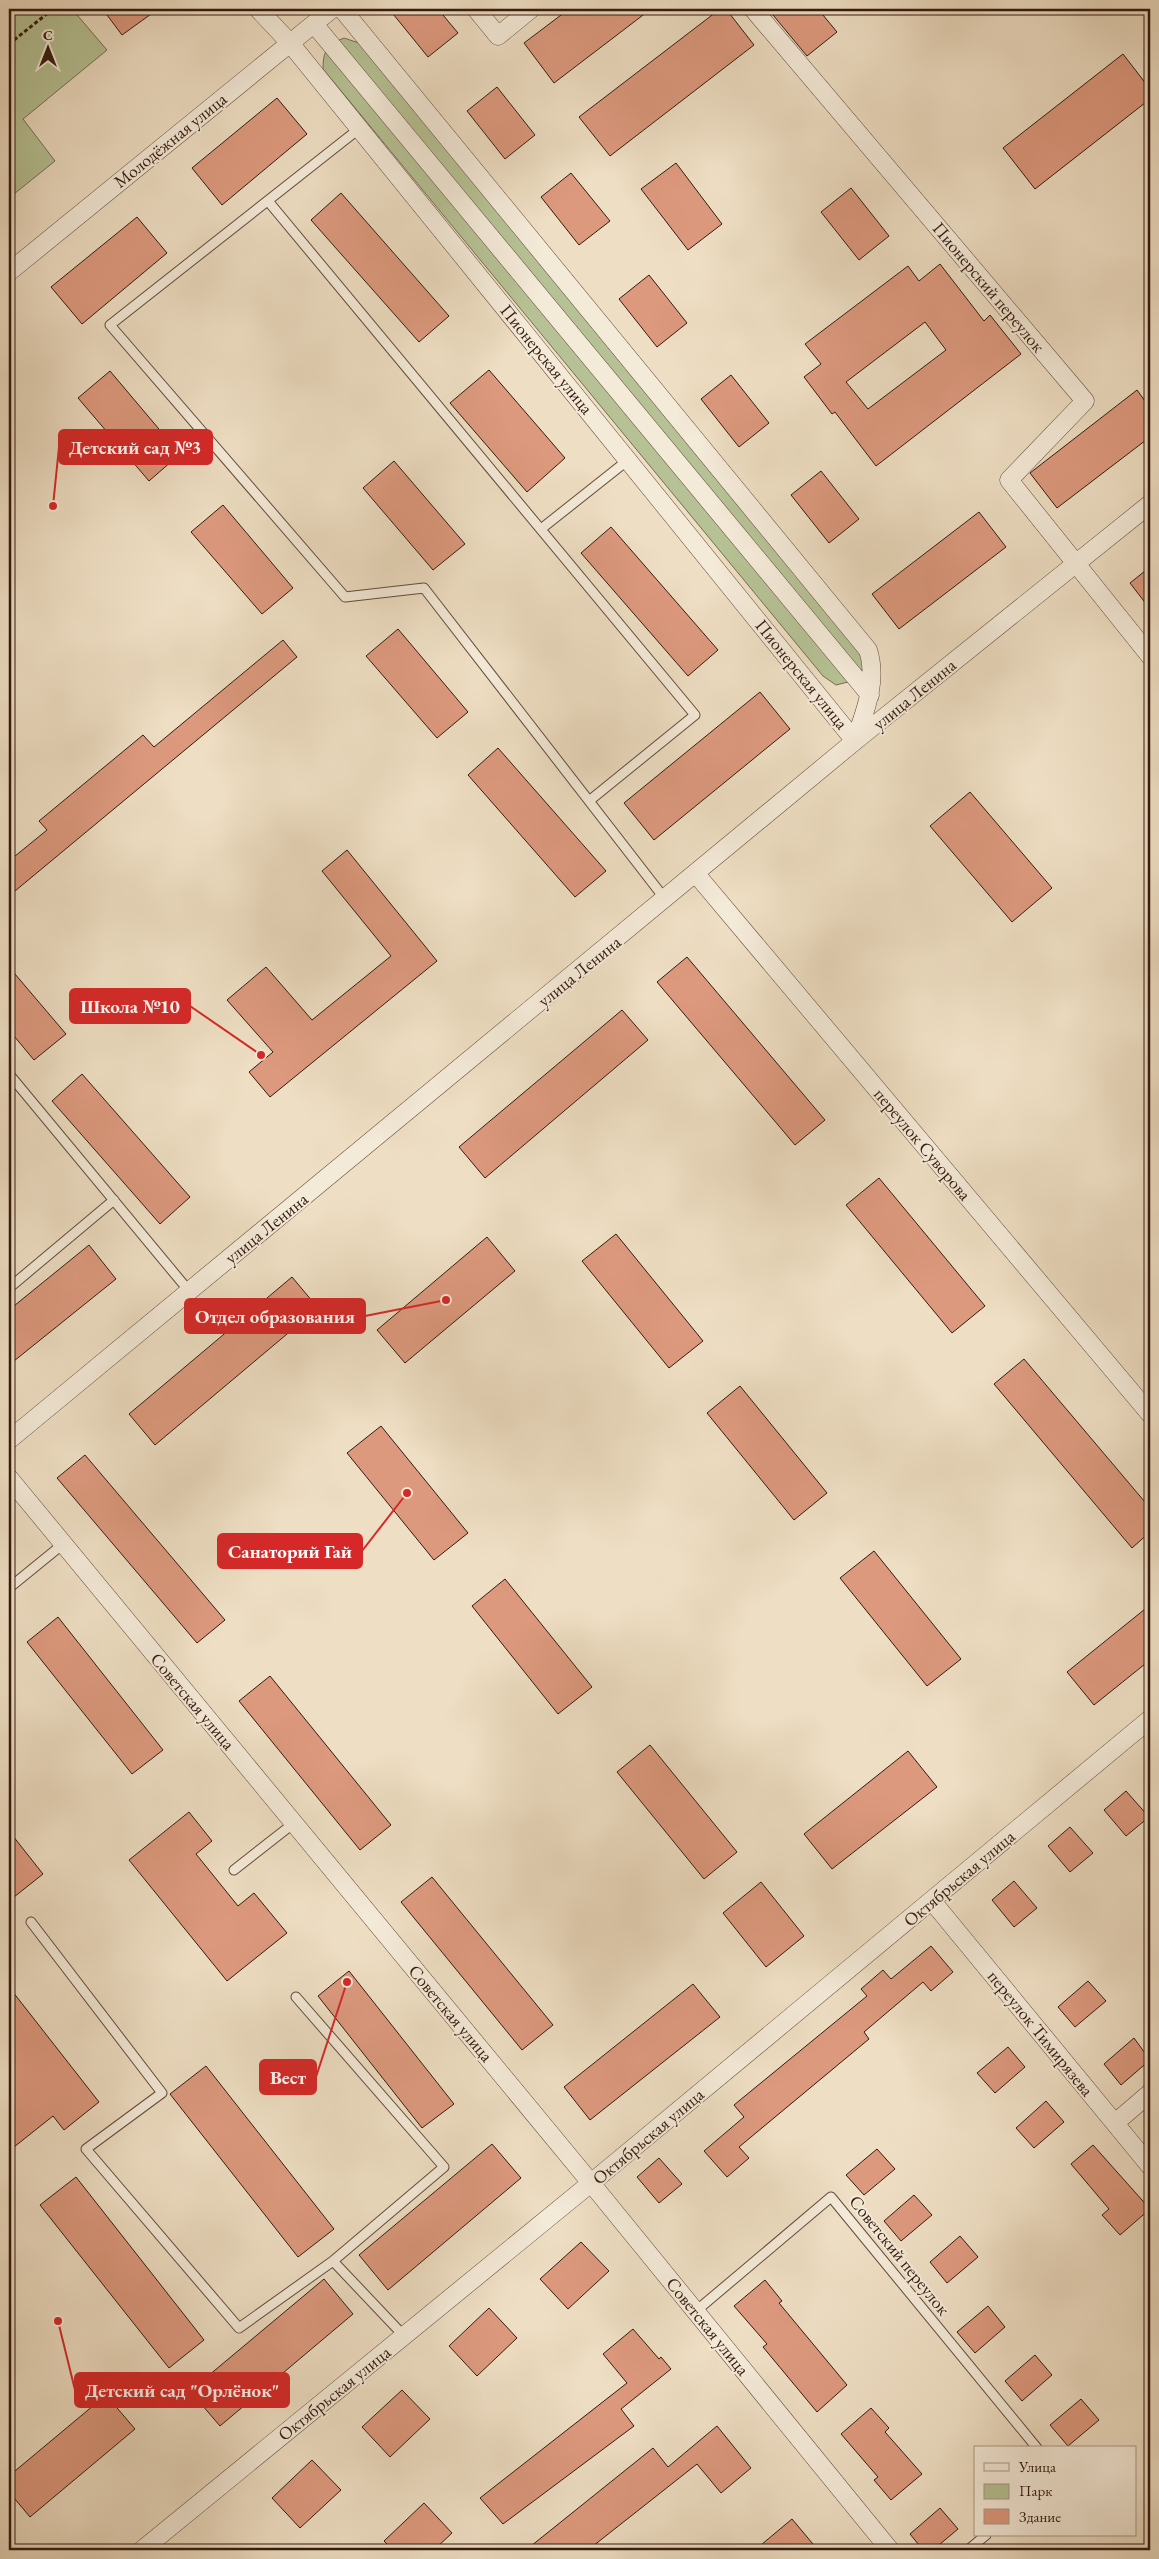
<svg xmlns="http://www.w3.org/2000/svg" width="1159" height="2559" font-family="'EB Garamond',serif">
<style>
.green{fill:#b6c295;stroke:#746e52}
.building{fill:#dd997e;stroke:#331a0e;fill-rule:evenodd}
.lines{fill:none;stroke-linecap:round;stroke-linejoin:round}
.lane-casing{stroke:#624b3b;stroke-width:11}
.street-casing{stroke:#624b3b;stroke-width:19}
.path{stroke:#331a0e;stroke-width:3;stroke-dasharray:4 2.5;stroke-linecap:butt}
.lane{stroke:#f4ead8;stroke-width:9}
.street{stroke:#f4ead8;stroke-width:18}
.labels{text-anchor:middle;dominant-baseline:central;stroke-width:4;stroke-linejoin:round;paint-order:stroke}
.street-label{font-size:18px;fill:#331a0e;stroke:#f4ead8}
.leader{fill:none;stroke:#d62828;stroke-width:2}
.callout-dot{fill:#d62828;stroke:#f4ead8;stroke-width:2}
.callout{fill:#d62828;stroke:#d62828;stroke-width:2}
.callout-label{font-size:19px;text-anchor:middle;font-weight:bold;fill:#fff}
</style>
<rect width="100%" height="100%" fill="#eedec3"/>
<filter id="stains"><feTurbulence type="fractalNoise" baseFrequency=".004" numOctaves="4"/><feColorMatrix values="0 0 0 0 .2 0 0 0 0 .09 0 0 0 0 .02 0 0 0 .5 -.17"/></filter>
<radialGradient id="worn" r=".72"><stop offset=".6" stop-color="#630" stop-opacity="0"/><stop offset="1" stop-color="#630" stop-opacity=".3"/></radialGradient>
<path class="green" d="M9,9H72L107,50L23,119L55,161L9,198Z
M344,38L359,43L860,646L865,664L856,680L836,685L823,676L323,69C323,51 327,45 344,38Z"/>
<path class="building" d="M116,9H158L122,35L107,15Z
M389,9H438L458,33L428,57Z
M569,9H651L554,83L524,43Z
M720,9H726L754,45L610,156L579,117Z
M768,9H818L837,32L807,56Z
M1123,54L1150,89V99L1035,189L1003,148Z
M497,87L535,135L505,159L467,111Z
M277,98L307,134L222,205L192,168Z
M676,163L722,224L688,250L641,189Z
M571,173L610,221L579,245L541,197Z
M851,188L889,236L859,260L821,212Z
M341,193L449,316L419,342L311,220Z
M137,217L167,253L82,324L51,287Z
M940,264L984,321L990,315L1021,354L876,466L835,412L832,414L804,377L821,364L805,344L908,266L919,281ZM925,322L946,350L868,409L846,382Z
M649,275L687,323L657,347L619,299Z
M489,370L565,458L527,492L450,403Z
M110,371L180,454L149,481L78,398Z
M731,375L769,423L739,447L701,399Z
M1137,390L1150,408V437L1057,508L1030,473Z
M394,461L465,544L433,570L363,488Z
M821,471L859,519L829,543L791,495Z
M223,505L293,588L262,614L191,532Z
M979,512L1006,547L899,629L872,594Z
M611,527L718,650L688,676L581,553Z
M1150,567V609L1130,583Z
M398,629L468,712L437,738L366,656Z
M283,640L297,657L9,896V861L47,830L39,821L143,735L154,747Z
M760,692L790,729L654,840L624,803Z
M498,748L606,871L575,897L468,775Z
M970,792L1052,888L1012,922L930,826Z
M347,850L437,961L270,1097L249,1072L273,1052L227,1000L266,967L312,1020L391,956L322,871Z
M687,957L825,1120L795,1145L657,982Z
M9,967L66,1034L34,1060L9,1030Z
M622,1010L648,1040L485,1178L459,1147Z
M82,1074L190,1197L160,1224L52,1101Z
M879,1178L985,1306L952,1333L846,1205Z
M616,1234L703,1341L669,1368L582,1261Z
M487,1237L515,1271L405,1363L377,1330Z
M89,1245L116,1279L9,1365V1310Z
M292,1277L318,1308L155,1445L129,1414Z
M1024,1359L1150,1508V1532L1132,1548L994,1384Z
M740,1386L827,1493L794,1520L707,1413Z
M381,1426L468,1533L434,1560L347,1453Z
M85,1455L225,1620L197,1643L57,1478Z
M874,1551L961,1659L927,1686L840,1578Z
M505,1579L592,1687L558,1714L472,1606Z
M1150,1605V1660L1094,1705L1067,1672Z
M58,1617L163,1750L132,1774L27,1642Z
M270,1676L391,1825L360,1850L239,1701Z
M650,1745L737,1852L704,1879L617,1772Z
M908,1751L937,1787L832,1869L804,1834Z
M1126,1791L1149,1817L1126,1836L1104,1810Z
M189,1812L212,1841L196,1854L238,1906L254,1893L287,1933L227,1981L129,1860Z
M1070,1827L1093,1853L1070,1872L1048,1846Z
M9,1831L43,1874L9,1901Z
M432,1877L553,2025L522,2050L401,1902Z
M1014,1881L1037,1908L1014,1927L992,1900Z
M761,1882L804,1936L766,1967L723,1913Z
M931,1946L953,1972L931,1991L923,1982L864,2032L869,2039L739,2147L749,2158L727,2177L704,2151L744,2117L734,2105L867,1996L861,1989L883,1970L891,1979Z
M349,1971L454,2104L422,2128L318,1996Z
M1088,1981L1106,2001L1075,2027L1058,2007Z
M693,1984L720,2017L590,2120L564,2087Z
M9,1987L99,2102L64,2130L53,2116L9,2151Z
M1134,2038L1150,2060L1121,2085L1104,2064Z
M1008,2047L1025,2067L995,2093L977,2073Z
M206,2066L334,2229L298,2257L170,2094Z
M1046,2101L1064,2122L1034,2148L1016,2128Z
M492,2144L521,2178L388,2290L359,2255Z
M1093,2145L1150,2209L1120,2235L1102,2215L1109,2209L1071,2164Z
M877,2149L895,2169L864,2195L846,2175Z
M659,2158L682,2184L659,2203L637,2177Z
M76,2177L204,2340L169,2368L40,2205Z
M914,2195L932,2215L901,2241L884,2221Z
M960,2236L978,2257L947,2283L930,2262Z
M581,2242L609,2271L568,2309L540,2279Z
M324,2279L353,2314L220,2426L190,2391Z
M765,2280L782,2301L779,2303L847,2385L817,2412L763,2347L767,2344L734,2306Z
M988,2306L1005,2327L975,2353L957,2332Z
M489,2308L517,2338L477,2376L449,2346Z
M633,2329L659,2359L661,2357L671,2369L621,2409L634,2426L503,2524L480,2498L627,2383L603,2354Z
M1035,2355L1052,2375L1022,2401L1005,2381Z
M402,2390L430,2419L390,2457L362,2427Z
M106,2395L135,2429L30,2517L9,2492V2476Z
M1081,2399L1099,2420L1068,2446L1050,2425Z
M871,2408L889,2428L885,2432L922,2474L891,2500L874,2480L878,2477L841,2434Z
M717,2426L751,2468L721,2493L697,2464L588,2550H526L653,2448L668,2467Z
M312,2460L341,2490L300,2528L272,2498Z
M424,2503L452,2533L434,2550H393L384,2541Z
M940,2508L958,2529L933,2550H923L910,2534Z
M792,2519L818,2550H755Z"/>
<g class="lines">
<defs>
<path id="lane" d="M360,128L110,325L345,597L424,588L665,899
M268,201L695,715L589,801
M541,529L628,460
M9,1074L189,1291
M9,1288L114,1200
M9,1588L63,1544
M234,1870L294,1823
M31,1922L162,2093L86,2149L239,2328L333,2261L444,2167L296,1997
M333,2261L404,2336
M696,2311L831,2197L1037,2448
M968,2550L986,2535"/>
<path id="street" d="M258,9L290,43L855,741
M342,9L868,650C878,681 865,711 855,741
M476,9L498,36L531,9
M753,9L1085,401L1009,480L1150,656
M314,24L870,695
M9,272L332,9
M696,874L1150,1414
M9,1440L855,741L1150,504
M9,1478L591,2183L890,2550
M932,1901L1150,2166
M1115,2123L1150,2093
M142,2550L591,2183L1150,1719"/>
</defs>
<use href="#lane" class="lane-casing"/>
<use href="#street" class="street-casing"/>
<path class="path" d="M9,44L53,9"/>
<use href="#lane" class="lane"/>
<use href="#street" class="street"/>
</g>
<g class="labels">
<g class="street-label">
<text transform="translate(170 140) rotate(-39)">Молодёжная улица</text>
<text transform="translate(989 287) rotate(50)">Пионерский переулок</text>
<text transform="translate(547 359) rotate(51)">Пионерская улица</text>
<text transform="translate(802 674) rotate(51)">Пионерская улица</text>
<text transform="translate(914 694) rotate(-39)">улица Ленина</text>
<text transform="translate(579 971) rotate(-39)">улица Ленина</text>
<text transform="translate(923 1144) rotate(50)">переулок Суворова</text>
<text transform="translate(266 1228) rotate(-39)">улица Ленина</text>
<text transform="translate(193 1701) rotate(50)">Советская улица</text>
<text transform="translate(959 1878) rotate(-40)">Октябрьская улица</text>
<text transform="translate(451 2013) rotate(50)">Советская улица</text>
<text transform="translate(1041 2033) rotate(51)">переулок Тимирязева</text>
<text transform="translate(648 2136) rotate(-40)">Октябрьская улица</text>
<text transform="translate(900 2255) rotate(51)">Советский переулок</text>
<text transform="translate(708 2326) rotate(51)">Советская улица</text>
<text transform="translate(334 2393) rotate(-39)">Октябрьская улица</text>
</g>
</g>
<path class="leader" d="M53 506L59 447M261 1055L190 1006M446 1300L365 1316M407 1493L362 1551M347 1982L316 2077M58 2321L75 2390"/>
<g class="callout-dot">
<circle cx="53" cy="506" r="5"/>
<circle cx="261" cy="1055" r="5"/>
<circle cx="446" cy="1300" r="5"/>
<circle cx="407" cy="1493" r="5"/>
<circle cx="347" cy="1982" r="5"/>
<circle cx="58" cy="2321" r="5"/>
</g>
<g class="callout">
<rect x="59" y="430" width="153" height="34" rx="5"/>
<rect x="70" y="989" width="120" height="34" rx="5"/>
<rect x="185" y="1299" width="180" height="34" rx="5"/>
<rect x="218" y="1534" width="144" height="34" rx="5"/>
<rect x="260" y="2060" width="56" height="34" rx="5"/>
<rect x="75" y="2373" width="214" height="34" rx="5"/>
</g>
<g class="callout-label">
<text x="135" y="454">Детский сад №3</text>
<text x="130" y="1013">Школа №10</text>
<text x="275" y="1323">Отдел образования</text>
<text x="290" y="1558">Санаторий Гай</text>
<text x="288" y="2084">Вест</text>
<text x="182" y="2397">Детский сад "Орлёнок"</text>
</g>
<rect width="1159" height="2559" fill="none" stroke="#eedec3" stroke-width="30"/>
<rect x="10" y="10" width="1139" height="2539" fill="none" stroke="#331a0e" stroke-width="2.5"/>
<rect x="15" y="15" width="1129" height="2529" fill="none" stroke="#331a0e"/>
<rect x="974" y="2446" width="162" height="90" fill="#f4ead8" stroke="#a79787"/>
<rect x="984" y="2463" width="25" height="8" fill="#f4ead8" stroke="#a79787"/>
<text x="1019" y="2472" font-size="15" fill="#331a0e">Улица</text>
<rect x="984" y="2484" width="25" height="15" fill="#b6c295" stroke="#a79787"/>
<text x="1019" y="2496" font-size="15" fill="#331a0e">Парк</text>
<rect x="984" y="2509" width="25" height="15" fill="#dd997e" stroke="#a79787"/>
<text x="1019" y="2522" font-size="15" fill="#331a0e">Здание</text>
<g transform="translate(48 48)" stroke="#f4ead8" stroke-width="4" paint-order="stroke">
<path d="M0-4L9 19L0 12L-9 19Z" fill="#331a0e"/>
<text y="-8" font-size="14" font-weight="bold" text-anchor="middle" fill="#331a0e">С</text>
</g>
<rect width="100%" height="100%" filter="url(#stains)"/>
<rect width="100%" height="100%" fill="url(#worn)"/>
</svg>
